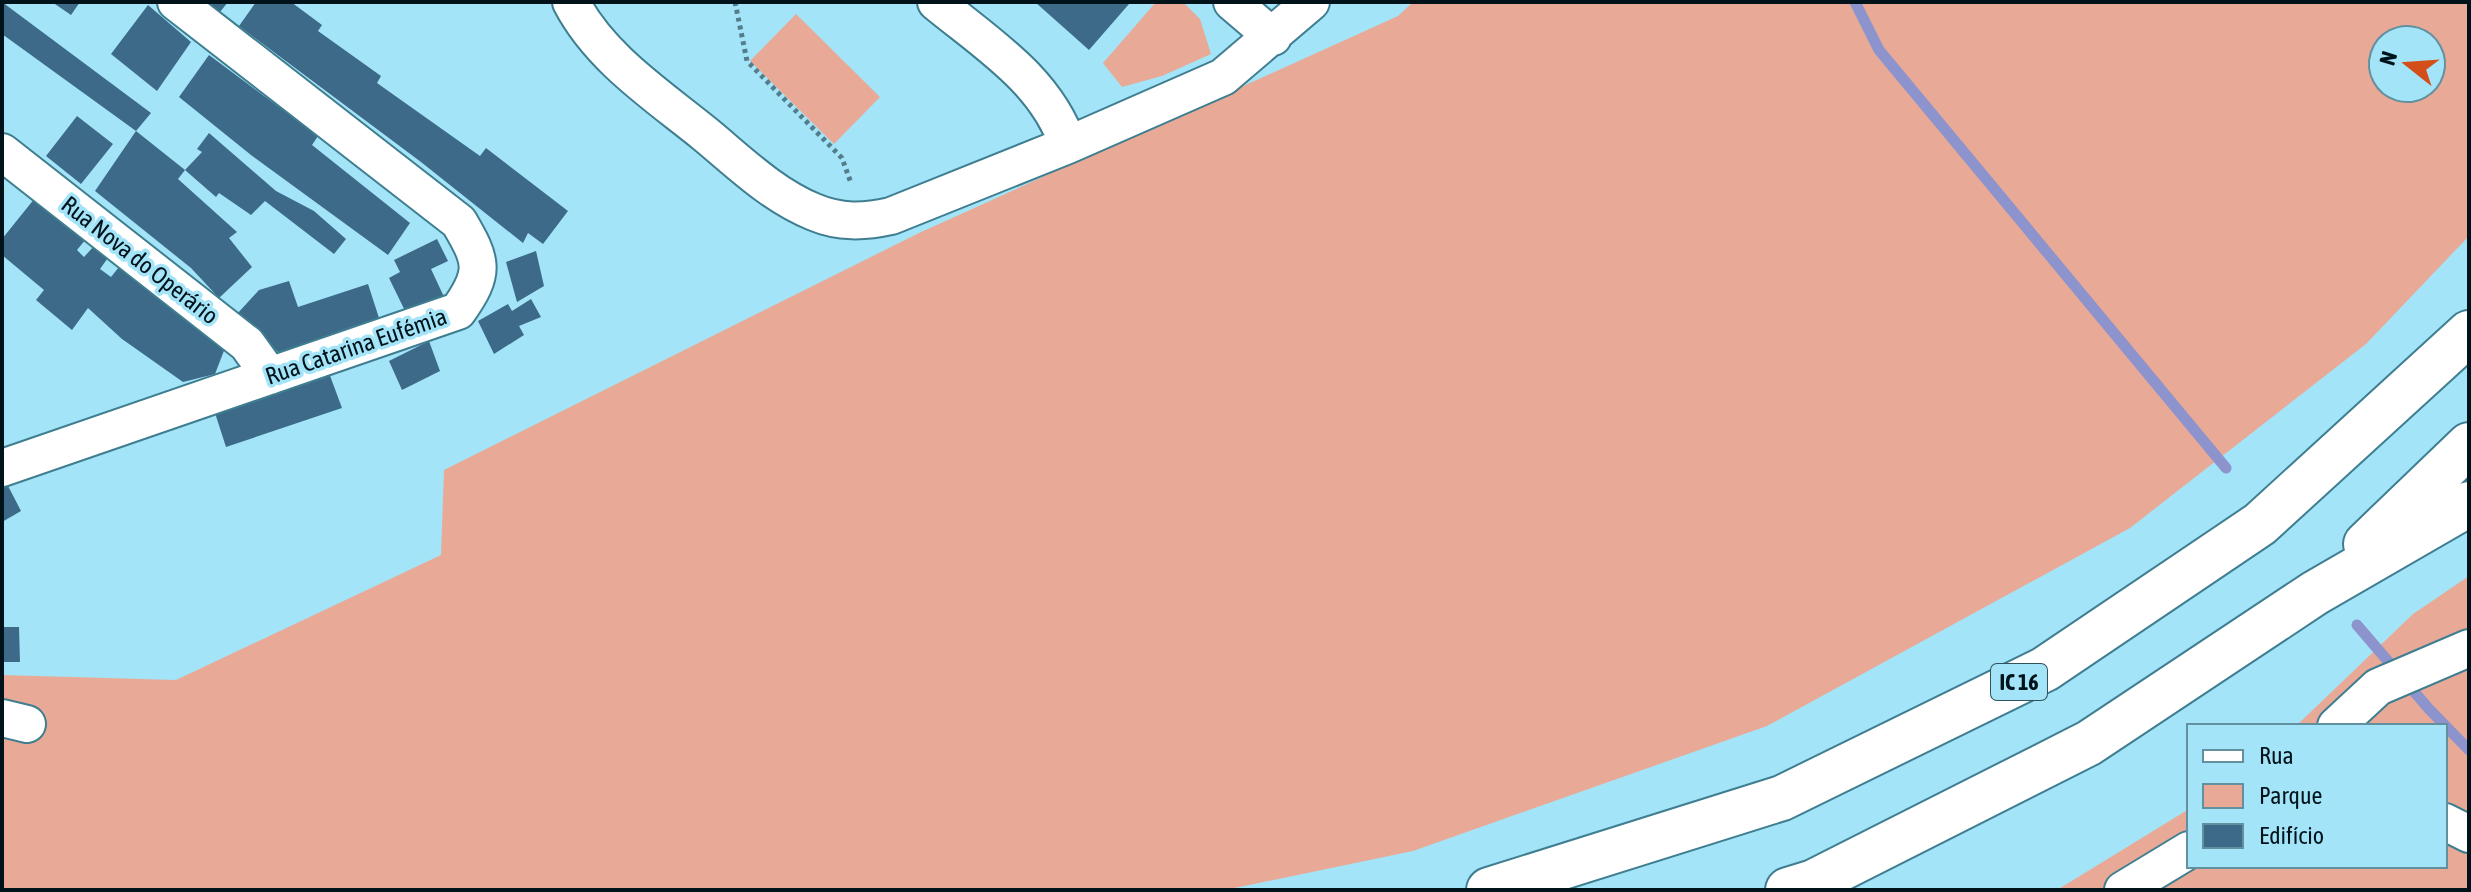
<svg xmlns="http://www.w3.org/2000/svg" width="2471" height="892" font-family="'Asap Condensed',sans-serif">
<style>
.green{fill:#e8aa96;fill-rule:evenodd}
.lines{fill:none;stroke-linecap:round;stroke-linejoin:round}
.stream{stroke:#8d93cd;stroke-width:11}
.building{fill:#3c6a88}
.minor-casing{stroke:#3f7e90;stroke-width:40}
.highway-casing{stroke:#3f7e90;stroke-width:48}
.path{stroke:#537d8b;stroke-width:5;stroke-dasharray:4 4;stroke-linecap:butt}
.minor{stroke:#fff;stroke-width:36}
.highway{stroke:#fff;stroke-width:44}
.labels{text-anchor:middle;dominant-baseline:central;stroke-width:7;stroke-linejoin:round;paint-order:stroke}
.shield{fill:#a4e4f8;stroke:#31525d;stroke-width:2}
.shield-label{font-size:22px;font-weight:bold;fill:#00131a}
.street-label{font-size:24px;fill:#00131a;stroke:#a4e4f8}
</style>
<rect width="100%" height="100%" fill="#a4e4f8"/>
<path class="green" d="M1156,2H1183L1200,19L1211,54L1162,76L1122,87L1103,63Z
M1413,2H2469V236L2366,344L2130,528L1767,726L1413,851L1225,890H2V675L176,680L441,555L444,470L919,233L1398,16ZM2383,40H2431V88H2383Z
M796,14L880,97L834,144L750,61Z
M2469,576V890H2057L2189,809V866H2445V726H2296L2413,614Z"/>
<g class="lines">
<path class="stream" d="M1855,2L1879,50L2226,468
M2357,625L2429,709L2469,750"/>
</g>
<path class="building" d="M2,2L151,113L136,131L185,170L178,179L237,232L229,238L252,267L219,298L191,268L95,191L136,131L2,34Z
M52,2H80L71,15Z
M207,2H228L220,12Z
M256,2H291L322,25L318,31L381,76L377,83L480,156L486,148L568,211L543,244L528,233L523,243L421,162L239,26Z
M1035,2H1127L1129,4L1089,50Z
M148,5L191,42L157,91L111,54Z
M209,55L318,136L312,145L410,223L388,255L251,155L179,97Z
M77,116L113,144L81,184L46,156Z
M209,133L276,191L314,211L346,239L334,254L265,201L251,215L219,193L216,197L185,170L202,152L197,149Z
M35,198L86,239L77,250L84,257L95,245L110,255L100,269L111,277L119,267L225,348L215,374L183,382L122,339L88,308L72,330L36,300L44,290L2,255V239Z
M437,239L448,261L431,269L445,299L408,317L389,278L400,272L394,260Z
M536,251L544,286L517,302L506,262Z
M289,281L298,307L368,284L379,318L279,353L237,314L259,290Z
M531,299L541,317L519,326L524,335L494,354L478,321L508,304L512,311Z
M429,341L440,371L402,390L389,361Z
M329,373L342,408L226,447L215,413Z
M6,482L21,511L2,522V484Z
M2,627H19L20,662H2Z"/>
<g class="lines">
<defs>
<path id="minor" d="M571,2C600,58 657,95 705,134C739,162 772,195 814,212C840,223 864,222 891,216L1068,145L1223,77L1311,2
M936,2C987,44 1046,80 1068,145
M1232,2L1273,37
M2,152L247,344L270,376
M2,468L458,311C486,272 482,261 459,222L176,2
M2,718L27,724
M2336,726L2378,687L2469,648
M2445,822L2469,834
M2123,890L2189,850"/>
<path id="highway" d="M2366,544L2469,445
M1489,890L1782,798L2045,669L2260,524L2469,333
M1788,890L1814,882L2089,743L2315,593L2469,504"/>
</defs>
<use href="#minor" class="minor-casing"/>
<use href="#highway" class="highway-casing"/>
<path class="path" d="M735,2L747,61L842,158L851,183"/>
<use href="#minor" class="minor"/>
<use href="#highway" class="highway"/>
</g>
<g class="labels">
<rect class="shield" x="1991" y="664" width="56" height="36" rx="6"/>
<g class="shield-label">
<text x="2019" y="682">IC 16</text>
</g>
<g class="street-label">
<text transform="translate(140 260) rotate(38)">Rua Nova do Operário</text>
<text transform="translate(356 346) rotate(-19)">Rua Catarina Eufémia</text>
</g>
</g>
<rect width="2471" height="892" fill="none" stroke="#00131a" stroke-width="8"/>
<rect x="2187" y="724" width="260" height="144" fill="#a4e4f8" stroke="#62909f" stroke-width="2"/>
<rect x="2203" y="750" width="40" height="12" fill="#ffffff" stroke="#62909f" stroke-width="2"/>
<text x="2259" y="764" font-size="24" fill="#00131a">Rua</text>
<rect x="2203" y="784" width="40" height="24" fill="#e8aa96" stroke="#62909f" stroke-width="2"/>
<text x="2259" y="804" font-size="24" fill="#00131a">Parque</text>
<rect x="2203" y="824" width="40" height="24" fill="#3c6a88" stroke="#62909f" stroke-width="2"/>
<text x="2259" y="844" font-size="24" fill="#00131a">Edifício</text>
<g transform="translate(2407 64) rotate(287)"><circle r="38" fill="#a4e4f8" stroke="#62909f" stroke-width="2"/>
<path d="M0-6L14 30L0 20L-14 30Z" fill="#d44e19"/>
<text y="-12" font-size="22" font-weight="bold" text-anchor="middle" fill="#00131a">N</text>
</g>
</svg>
